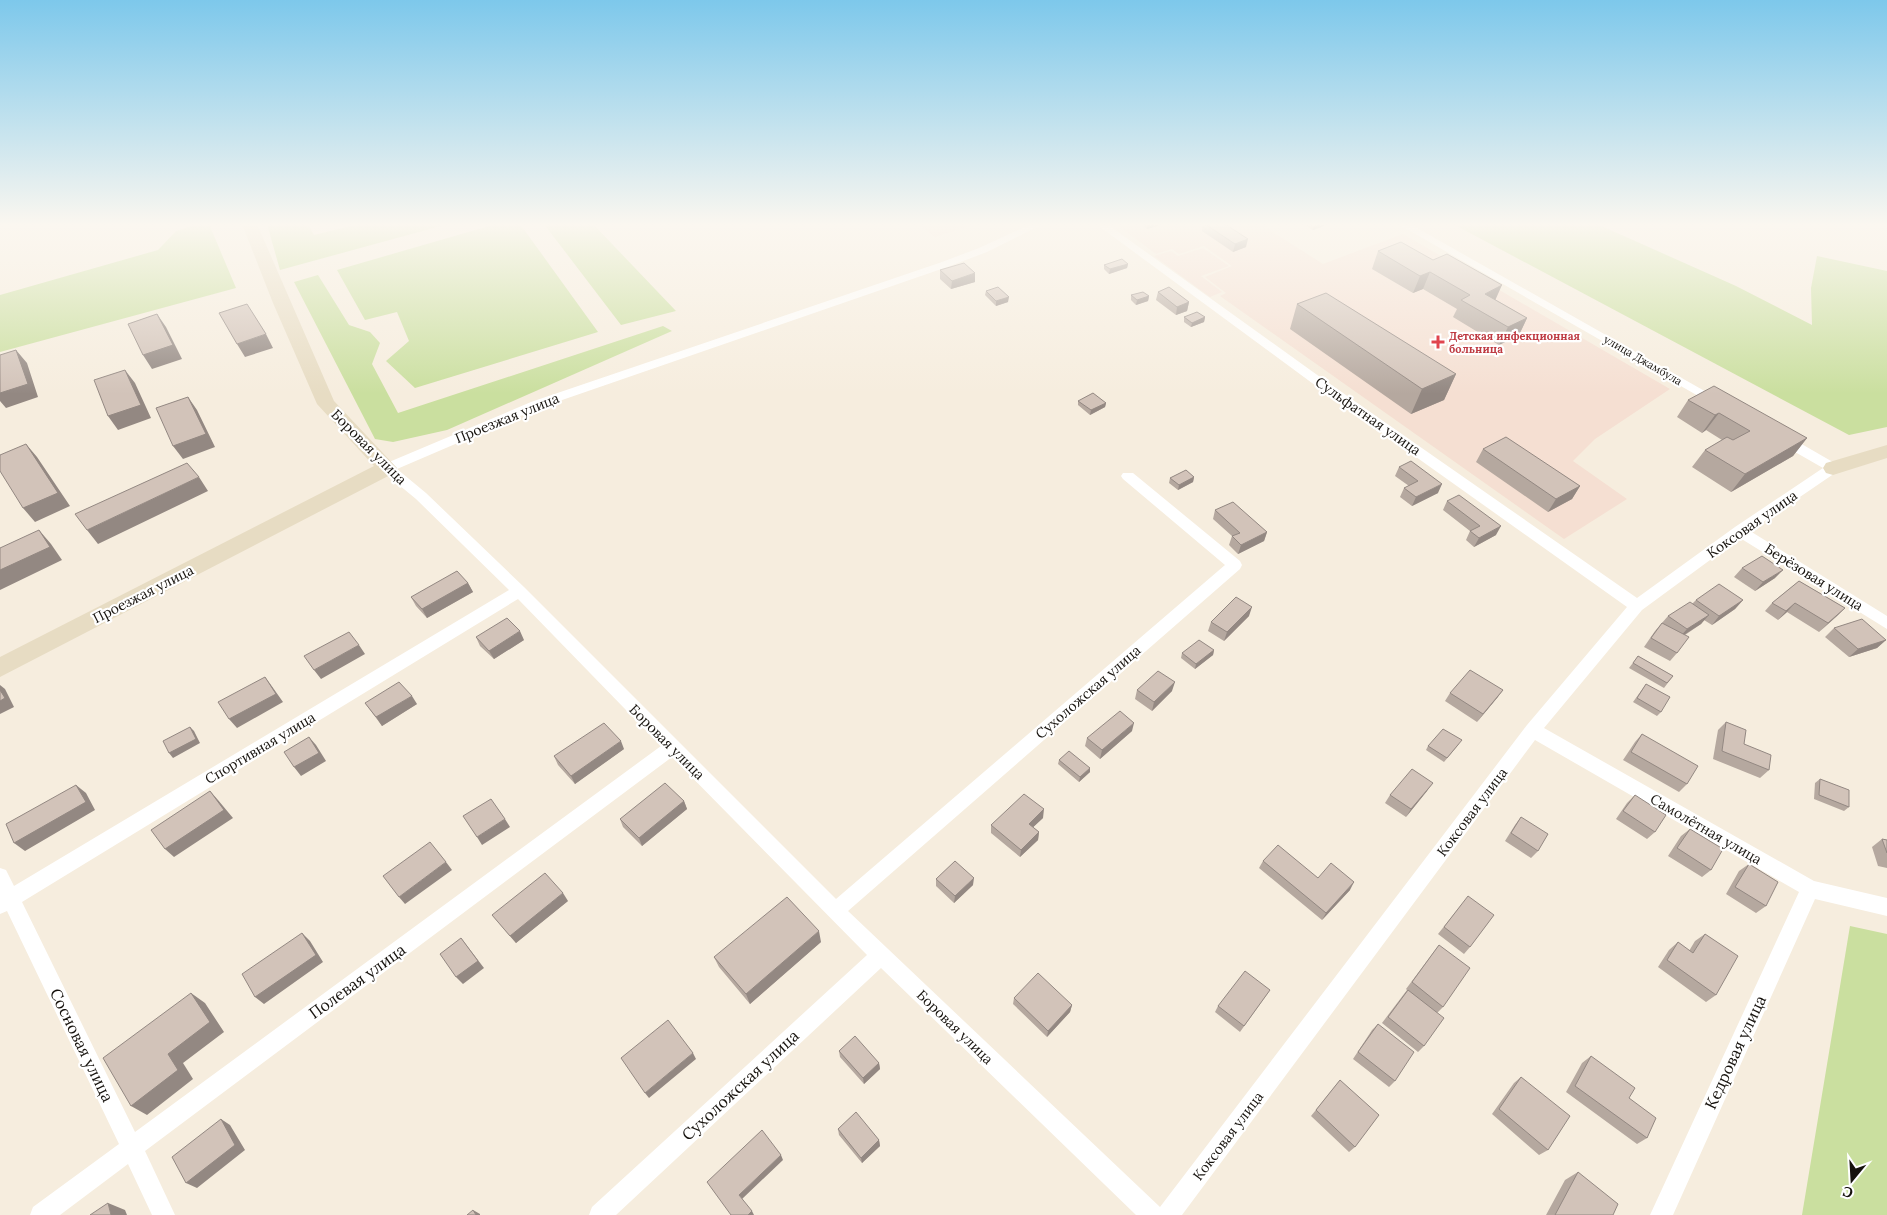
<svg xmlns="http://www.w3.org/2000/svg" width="1887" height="1215" font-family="Lora,serif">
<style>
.industrial{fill:#f5dfd3}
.medical{fill:#f5dfd2}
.green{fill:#cadf9f}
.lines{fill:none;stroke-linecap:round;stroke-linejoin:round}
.street{fill:#fff;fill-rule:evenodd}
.secondary{fill:#e7dcc3;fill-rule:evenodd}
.wall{fill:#b5a89f}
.shaded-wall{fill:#938882}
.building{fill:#d2c3b9;stroke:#938882}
.health-dot{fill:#e0444e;stroke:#fff;stroke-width:2}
.labels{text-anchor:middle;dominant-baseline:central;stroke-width:4.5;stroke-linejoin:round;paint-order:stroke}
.far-health-label{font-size:11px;font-weight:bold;fill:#be3a42;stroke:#fff;text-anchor:start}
.far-street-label{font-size:11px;fill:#16120d;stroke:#fff}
.street-label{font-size:14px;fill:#16120d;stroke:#fff}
.near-street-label{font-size:16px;fill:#16120d;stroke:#fff}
</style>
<rect width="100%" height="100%" fill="#f6edde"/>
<path class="industrial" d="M918,224H976L935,237Z
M1203,248L1229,266L1201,276L1222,292L1210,297L1154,256L1171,251L1178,256Z"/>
<path class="medical" d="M1130,224H1260L1323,264L1403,234L1670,389L1595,439L1573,461L1627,499L1564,539L1220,296L1226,293L1205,277L1232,266L1204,246L1179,254L1172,249L1156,254L1120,227Z"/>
<path class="green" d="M198,224H209L236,288L0,352V295L158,250L176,231Z
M267,224H308L314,235L359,224H448L280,270Z
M496,224H520L598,332L415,388L386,361L409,341L397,312L365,320L337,270Z
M544,224H593L676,311L621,325Z
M1453,224H1597L1736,286L1812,325L1811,288L1817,256L1887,271V427L1849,435Z
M318,275L349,325L370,332L380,343L372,364L398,413L663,326L672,331L447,430L393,442L375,439L294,282Z
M1850,926L1887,934V1215H1802Z"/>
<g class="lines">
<path class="street" d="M1031,224H1043L987,252L950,266L539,408L397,469L426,493L524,587L836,899L1225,565L1123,479L1121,476L1123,473H1133L1240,561L1242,565L1240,569L848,911L1160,1207L1527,725L1627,607L1312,383L1096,224H1107L1320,377L1637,598L1735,527L1823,468L1776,441L1775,438L1776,435H1786L1838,465L1840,468L1838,471L1750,531L1887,616V629L1740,538L1642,610L1544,728L1814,881L1887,898V916L1815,899L1673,1215H1650L1799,892L1535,740L1182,1215H1136L881,968L616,1215H589L592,1207L867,955L672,757L145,1151L175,1215H152L128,1164L60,1215H30L33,1207L119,1144L7,911L0,914V868L6,870L14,886L509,590L416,499L382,471L380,468L382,465L531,402L942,262L979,248ZM518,599L661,746L135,1132L22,902Z
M1398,224H1410L1724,402L1718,406L1714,405Z"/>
<path class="secondary" d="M242,224H257L334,401L397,468L394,473L0,677V657L374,466L317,404L273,303Z
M1887,445V458L1833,475L1826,473L1823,468L1826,463Z"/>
</g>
<path class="wall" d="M1140,224H1164L1147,229Z
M1203,224H1225L1246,247L1233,252L1202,231Z
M1303,224H1329L1313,230Z
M1401,242L1496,300L1527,318L1519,335L1499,345L1453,317L1457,309L1423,289L1413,293L1372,269L1378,251Z
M1128,264L1127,268L1109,274L1104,269V265Z
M940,270L975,282L951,289L940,279Z
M986,291L1008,302L996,306L985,295Z
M1158,292L1189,302L1187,311L1176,315L1156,300Z
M1131,295L1149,296L1148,301L1136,305L1131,300Z
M1297,304L1456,374L1444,400L1411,414L1290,329Z
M1184,317H1205L1204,322L1191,327L1184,322Z
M1688,400L1807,438L1793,456L1731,492L1692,467L1705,450L1722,440L1706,430L1702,433L1677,417Z
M1078,401L1106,403L1105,407L1090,415L1078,405Z
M1483,449L1580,486L1572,499L1548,512L1476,462Z
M1399,467L1438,493L1412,506L1400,497L1404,488L1409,486L1395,476Z
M1194,477L1193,482L1178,490L1169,483L1170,478Z
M1447,501L1496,535L1474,547L1466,540L1470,531L1443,510Z
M1215,510L1267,532L1264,541L1238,554L1229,545L1232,536L1213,519Z
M1742,568L1775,578L1755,591L1734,577Z
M1799,581L1845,608L1819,632L1787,612L1778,620L1765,611L1772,603Z
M468,583L473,592L427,618L416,606L411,597Z
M1696,600H1743L1735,609L1712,625L1704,620L1701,624L1685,635L1677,653L1670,661L1644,647L1655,631L1668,616L1692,604Z
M1249,616L1224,641L1208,631L1211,622Z
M1834,628L1886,640L1877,648L1849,657L1825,637Z
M476,637L524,640L494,659L480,646Z
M1214,650L1213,655L1195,669L1181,658L1182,653Z
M1638,656L1673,676L1664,688L1629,668Z
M1646,684L1661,712L1657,716L1633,702Z
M1137,690L1172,691L1152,711L1135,699Z
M1503,690L1497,698L1477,722L1445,701L1450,693Z
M365,703L417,704L382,726Z
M1726,722L1744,744L1769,770L1760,778L1713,759L1718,730Z
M1132,731L1100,759L1085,746L1087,738Z
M1642,734L1687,784L1679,792L1623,760L1635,742Z
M1459,744L1444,762L1426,750L1428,746Z
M624,749L575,784L558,765L554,756Z
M1059,760L1090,772L1079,782L1058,764Z
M1820,779L1849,807L1844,811L1814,799L1815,783Z
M1427,791L1406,817L1385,803L1390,795Z
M1635,795L1655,832L1647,839L1616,819L1627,803Z
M684,801L687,809L642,846L623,827L620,819Z
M1521,817L1538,851L1531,858L1505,841L1515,825Z
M1043,818L1033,827L1039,832L1038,840L1020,857L991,833V825Z
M1690,829L1711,870L1702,877L1668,856L1681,836Z
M1882,839L1887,840V868L1878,866L1872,847Z
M1263,861L1318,878L1350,890L1322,920L1259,868Z
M1749,864L1766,906L1756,913L1726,894L1739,871Z
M936,879L973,885L954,903L936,886Z
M568,901L516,943L492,915Z
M1462,904L1470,947L1464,954L1438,934Z
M1705,934L1716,995L1706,1002L1658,967L1669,950L1678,942L1689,951L1695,941Z
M821,942L750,1004L719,967L714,957Z
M1439,945L1443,1007L1437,1013L1424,1046L1418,1052L1382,1023L1407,990L1406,989Z
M1270,990L1240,1032L1215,1012L1218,1006Z
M1014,998L1072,1005L1070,1012L1047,1037L1013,1004Z
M1378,1024L1395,1081L1389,1087L1353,1059L1372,1030Z
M839,1051L879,1063L880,1069L864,1084L840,1057Z
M1591,1056L1629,1098L1647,1138L1637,1144L1566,1092L1582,1063Z
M1521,1077L1548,1150L1539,1155L1492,1114L1514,1083Z
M1340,1080L1355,1147L1349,1152L1311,1116Z
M838,1129L879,1140L880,1146L862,1163L839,1135Z
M1578,1172L1613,1215H1546L1565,1180Z"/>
<path class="shaded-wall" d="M1148,224H1164L1147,229Z
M1315,224H1329L1313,230Z
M1248,239L1246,247L1233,252L1235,244Z
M1128,264L1127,268L1109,274L1110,269Z
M1430,272L1423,289L1413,293L1420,276Z
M975,273V282L951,289L952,281Z
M1502,285L1494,303L1485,294Z
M1149,296L1148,301L1136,305L1137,300Z
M1009,297L1008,302L996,306V301Z
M1189,302L1187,311L1176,315L1177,307Z
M157,314L166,327L182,359L152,369L143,355Z
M1205,317L1204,322L1191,327L1192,323Z
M1527,318L1519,335L1499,345L1508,327Z
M266,334L273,348L245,357L237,344Z
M16,350L27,363L38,397L6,408L0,401V393Z
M125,370L135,383L151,418L118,430L108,416Z
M1456,374L1444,400L1411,414L1422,389Z
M188,397L197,410L215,447L183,459L173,446Z
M1106,403L1105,407L1090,415L1091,410Z
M1719,413L1706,430L1702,433L1715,415Z
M1807,438L1793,456L1731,492L1745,474Z
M26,444L37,457L70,506L35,522L23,508Z
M199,477L208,491L98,544L87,530Z
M1194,477L1193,482L1178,490L1179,485Z
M1442,484L1438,493L1412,506L1416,497Z
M1580,486L1572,499L1548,512L1556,499Z
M1501,526L1496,535L1474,547L1479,538Z
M39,530L51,544L62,560L0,590V570Z
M1267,532L1264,541L1238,554L1241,545Z
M1783,570L1775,578L1755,591L1763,582Z
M468,583L473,592L427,618L422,609Z
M1743,600L1735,609L1712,625L1719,616Z
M1795,603L1787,612L1778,620L1786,611Z
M1252,607L1249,616L1224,641L1227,632Z
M1845,608L1836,617L1819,632L1828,623Z
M1709,615L1701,624L1679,638L1687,629Z
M520,631L524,640L494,659L489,651Z
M1886,640L1877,648L1849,657L1858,649Z
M359,645L365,654L321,679L314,670Z
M1214,650L1213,655L1195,669L1196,664Z
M265,677L271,685L283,702L237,728L229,719Z
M1175,682L1172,691L1152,711L1154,702Z
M0,685L5,689L14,707L0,714Z
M1503,690L1497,698L1477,722L1483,714Z
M412,696L417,704L382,726L376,717Z
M1134,723L1132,731L1100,759L1102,750Z
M190,727L194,731L200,743L173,758L169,753Z
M309,737L316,745L326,761L301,776L294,767Z
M621,741L624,749L575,784L571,776Z
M1090,768V772L1079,782L1080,777Z
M1433,783L1427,791L1406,817L1411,809Z
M76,785L86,793L95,810L25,851L14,843Z
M210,791L218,800L233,818L174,857L165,849Z
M684,801L687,809L642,846L639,838Z
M1044,809L1043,818L1028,832L1029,824Z
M505,819L510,827L482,845L477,837Z
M1039,832L1038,840L1020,857L1021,850Z
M446,862L452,870L405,904L399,897Z
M974,878L973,885L954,903L955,896Z
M1354,882L1350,890L1322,920L1326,913Z
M563,893L568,901L516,943L510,936Z
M819,931L821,942L750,1004L746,994Z
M302,933L310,941L323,962L264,1004L255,997Z
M461,938L484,968L463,984L456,977Z
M191,993L205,1003L224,1032L183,1063L193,1079L147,1115L131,1106L168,1054Z
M1072,1005L1070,1012L1047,1037L1048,1031Z
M693,1053L696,1059L649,1098L645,1093Z
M879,1063L880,1069L864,1084L863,1078Z
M221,1119L230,1125L245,1150L197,1188L186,1183Z
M879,1140L880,1146L862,1163L861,1158Z
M781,1155L783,1160L742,1199L739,1195Z
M108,1203L125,1210L127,1215H111Z
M473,1210L480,1214V1215H476Z
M752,1211L754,1215H748Z"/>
<path class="building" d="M1205,224H1225L1248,239L1235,244Z
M1401,242L1433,260L1447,254L1502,285L1485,294L1527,318L1508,327L1461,300L1470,295L1430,272L1420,276L1378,251Z
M1122,259L1128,264L1110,269L1104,265Z
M964,263L975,273L952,281L940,270Z
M998,287L1009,297L996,301L986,291Z
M1169,287L1189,302L1177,307L1158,292Z
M1143,292L1149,296L1137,300L1131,295Z
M1326,293L1456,374L1422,389L1297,304Z
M247,304L266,334L237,344L219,313Z
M1197,312L1205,317L1192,323L1184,317Z
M157,314L173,345L143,355L128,324Z
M16,350L28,384L0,393V355Z
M125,370L141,405L108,416L94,380Z
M1714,386L1807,438L1745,474L1705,450L1727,437L1733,440L1750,431L1719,413L1715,415L1688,400Z
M1093,393L1106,403L1091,410L1078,401Z
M188,397L206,434L173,446L156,408Z
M1506,437L1580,486L1556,499L1483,449Z
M26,444L58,493L23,508L0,471V455Z
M1411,461L1442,484L1416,497L1404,488L1418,481L1399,467Z
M187,463L199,477L87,530L75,514Z
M1186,470L1194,477L1179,485L1170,478Z
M1459,495L1501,526L1479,538L1470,531L1480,526L1447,501Z
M1233,502L1267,532L1241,545L1232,536L1240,533L1215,510Z
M39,530L50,547L0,570V548Z
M1762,556L1783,570L1763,582L1742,568Z
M457,571L468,583L422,609L411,597Z
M1799,581L1845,608L1828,623L1795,603L1786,611L1772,603Z
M1719,584L1743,600L1719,616L1696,600Z
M1236,597L1252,607L1227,632L1211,622Z
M1690,602L1709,615L1687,629L1668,616Z
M507,618L520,631L489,651L476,637Z
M1862,619L1886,640L1858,649L1834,628Z
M1662,623L1689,637L1677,653L1651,638Z
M349,632L359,645L314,670L304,656Z
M1199,640L1214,650L1196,664L1182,653Z
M1638,656L1673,676L1667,683L1633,663Z
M1470,670L1503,690L1483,714L1450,693Z
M1158,671L1175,682L1154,702L1137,690Z
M265,677L276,694L229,719L218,702Z
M399,682L412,696L376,717L365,703Z
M1646,684L1670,697L1661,712L1637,698Z
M0,690L5,698L0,701Z
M1120,711L1134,723L1102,750L1087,738Z
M1726,722L1746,730L1744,744L1771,755L1769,770L1722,751Z
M604,723L621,741L571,776L554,756Z
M190,727L196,739L169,753L163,741Z
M1443,729L1462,740L1447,758L1428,746Z
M1642,734L1698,766L1687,784L1631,752Z
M309,737L319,753L294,767L284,752Z
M1069,751L1090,768L1080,777L1059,760Z
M1412,769L1433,783L1411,809L1390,795Z
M1820,779L1849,790V807L1819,795Z
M665,783L684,801L639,838L620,819Z
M76,785L86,802L14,843L6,824Z
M210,791L224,810L165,849L151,830Z
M1024,794L1044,809L1029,824L1039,832L1021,850L991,825Z
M1635,795L1666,815L1655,832L1623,811Z
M491,799L505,819L477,837L463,816Z
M1521,817L1548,834L1538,851L1511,833Z
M1690,829L1723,849L1711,870L1677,848Z
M1882,839L1887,840V853Z
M430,842L446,862L399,897L383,876Z
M1278,845L1318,878L1331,863L1354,882L1326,913L1263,861Z
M955,861L974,878L955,896L936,879Z
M1749,864L1778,882L1766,906L1735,887Z
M545,873L563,893L510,936L492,915Z
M1468,896L1494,915L1470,947L1444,927Z
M787,897L819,931L746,994L714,957Z
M302,933L316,955L255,997L242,974Z
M1705,934L1738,956L1716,995L1667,960L1678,942L1693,953Z
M461,938L478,961L456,977L440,954Z
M1439,945L1470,968L1443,1007L1412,982Z
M1245,971L1270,990L1244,1026L1218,1006Z
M1038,973L1072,1005L1048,1031L1014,998Z
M1408,990L1444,1018L1424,1046L1388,1017Z
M191,993L210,1022L168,1054L178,1070L131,1106L103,1058Z
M668,1020L693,1053L645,1093L621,1058Z
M1378,1024L1414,1052L1395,1081L1358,1052Z
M855,1036L879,1063L863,1078L839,1051Z
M1591,1056L1635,1088L1629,1098L1656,1118L1647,1138L1575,1086Z
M1521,1077L1570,1116L1548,1150L1499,1109Z
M1340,1080L1379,1115L1355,1147L1316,1110Z
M856,1112L879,1140L861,1158L838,1129Z
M221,1119L235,1145L186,1183L172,1157Z
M762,1130L781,1155L739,1195L752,1211L748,1215H731L707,1182Z
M1578,1172L1618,1204L1613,1215H1555Z
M108,1203L111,1215H90Z
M473,1210L476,1215H467Z"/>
<linearGradient id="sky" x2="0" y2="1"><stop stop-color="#7dc8eb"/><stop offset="0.57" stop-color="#fbf7f0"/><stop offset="1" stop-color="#fbf7f0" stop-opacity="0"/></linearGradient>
<rect width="1887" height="394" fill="url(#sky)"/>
<path class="health-dot" d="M1435.5 334.5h5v5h5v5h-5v5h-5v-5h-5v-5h5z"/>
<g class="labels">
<g class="far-health-label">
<text x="1449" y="336">Детская инфекционная<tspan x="1449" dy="13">больница</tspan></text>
</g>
<g class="far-street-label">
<text transform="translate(1643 360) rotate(30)">улица Джамбула</text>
</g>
<g class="street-label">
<text transform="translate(1368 416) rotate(35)">Сульфатная улица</text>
<text transform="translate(507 418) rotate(-22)">Проезжая улица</text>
<text transform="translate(369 447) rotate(45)">Боровая улица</text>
<text transform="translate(1752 524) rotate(-35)">Коксовая улица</text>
<text transform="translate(1814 577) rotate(32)">Берёзовая улица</text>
<text transform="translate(143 594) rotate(-27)">Проезжая улица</text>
<text transform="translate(1088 692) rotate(-41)">Сухоложская улица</text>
<text transform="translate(667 742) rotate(45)">Боровая улица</text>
<text transform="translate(260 748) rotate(-31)">Спортивная улица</text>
<text transform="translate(1472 812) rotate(-53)">Коксовая улица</text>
<text transform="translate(1706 829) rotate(30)">Самолётная улица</text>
<text transform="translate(955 1027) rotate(44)">Боровая улица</text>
<text transform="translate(1228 1136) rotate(-53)">Коксовая улица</text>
</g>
<g class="near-street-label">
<text transform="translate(357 981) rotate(-36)">Полевая улица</text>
<text transform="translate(82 1045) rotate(64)">Сосновая улица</text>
<text transform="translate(1735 1052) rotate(-65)">Кедровая улица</text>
<text transform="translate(740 1085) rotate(-43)">Сухоложская улица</text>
</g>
</g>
<g transform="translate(1852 1180) rotate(198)" stroke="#ffffff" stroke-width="4" paint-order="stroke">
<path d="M0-4L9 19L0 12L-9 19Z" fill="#16120d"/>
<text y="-8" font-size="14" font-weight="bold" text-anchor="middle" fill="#16120d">С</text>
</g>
</svg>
